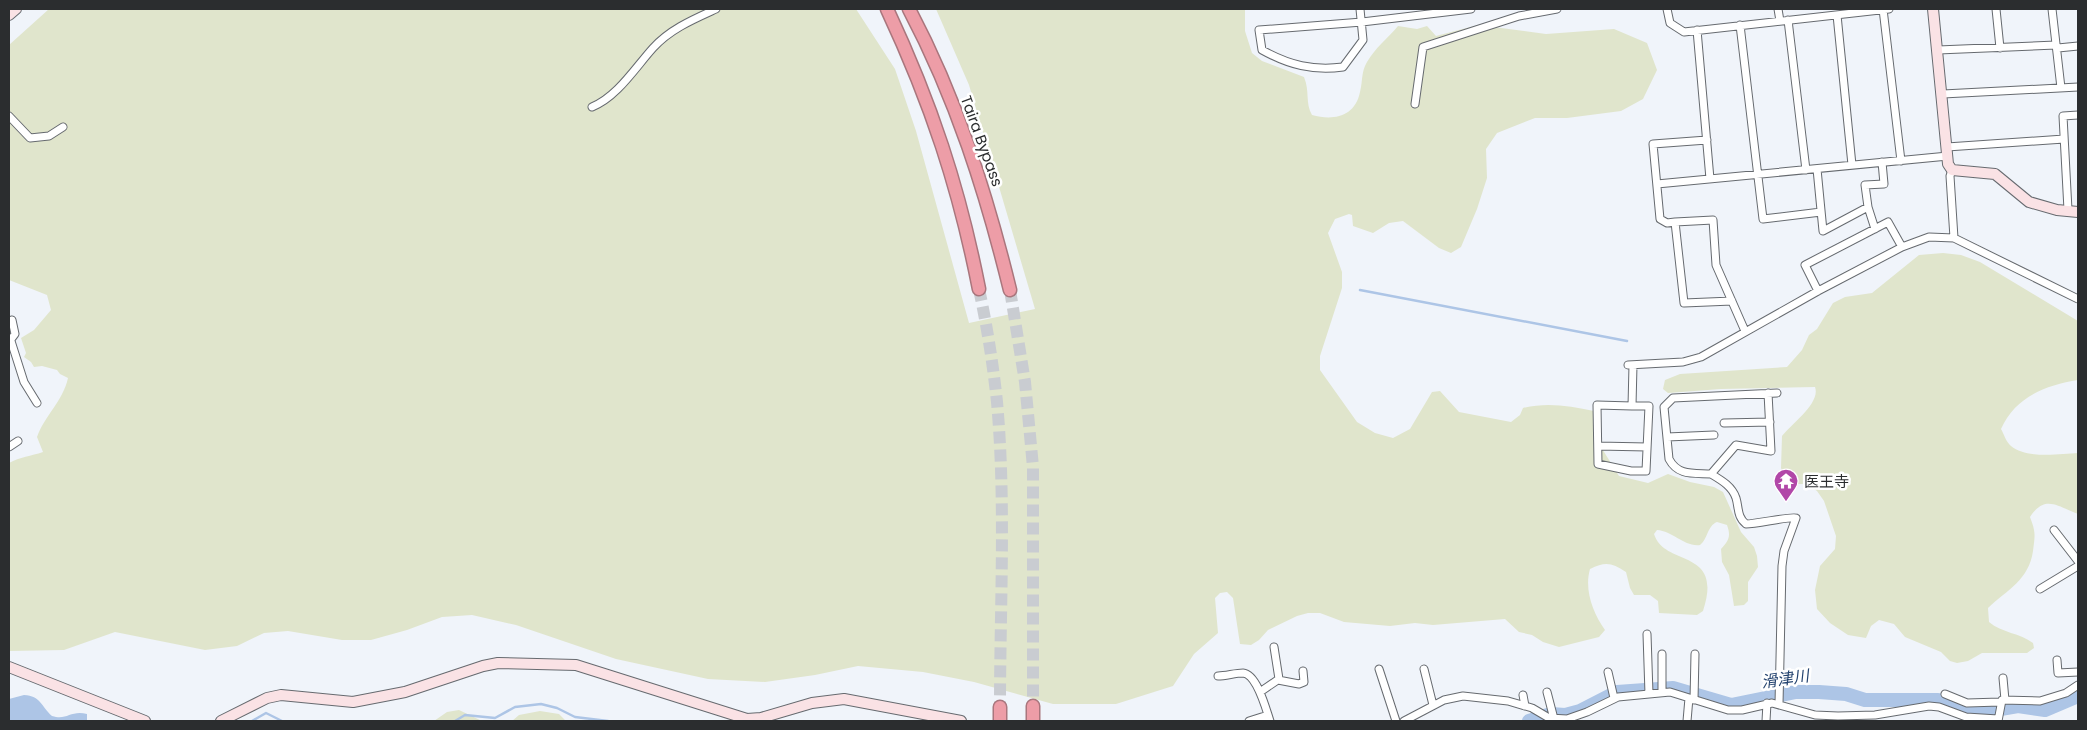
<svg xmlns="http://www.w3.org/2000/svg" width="2087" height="730" font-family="Poppins,'Noto Sans JP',sans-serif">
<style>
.green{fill:#e0e5cc}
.water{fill:#adc5e6}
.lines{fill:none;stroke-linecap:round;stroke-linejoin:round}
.stream{stroke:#adc5e6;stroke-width:2.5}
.river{stroke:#adc5e6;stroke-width:14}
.highway-tunnel{stroke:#c9ccd1;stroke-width:12;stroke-dasharray:12 6;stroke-linecap:butt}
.street-casing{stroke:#666a6f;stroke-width:9}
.secondary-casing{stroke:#666a6f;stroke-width:12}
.highway-casing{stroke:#a9767d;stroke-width:15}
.street{stroke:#fff;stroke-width:7}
.secondary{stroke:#fae2e5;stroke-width:10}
.highway{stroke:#ed9da7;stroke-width:12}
.labels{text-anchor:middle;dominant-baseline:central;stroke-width:5;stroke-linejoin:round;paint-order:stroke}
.street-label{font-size:15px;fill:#2b2d2f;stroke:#fff}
.poi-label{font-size:15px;fill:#2b2d2f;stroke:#fff;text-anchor:start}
.water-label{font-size:16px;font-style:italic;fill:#24436f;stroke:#fff}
</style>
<rect width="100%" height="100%" fill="#f0f4fa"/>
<path class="green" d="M49,9H856L895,69L916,131L969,323L1035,309L969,85L936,9H1245V31L1252,53L1262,61L1304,77C1310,91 1305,103 1312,115C1333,121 1355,117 1360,92C1363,80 1361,72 1367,62C1375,48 1388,38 1398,26L1417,29L1427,26L1436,36L1478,25L1546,34L1614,29L1647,43L1657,70L1643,99L1621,111L1567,118H1535L1497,133L1486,149L1487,178L1477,209L1461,247L1451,253L1439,248L1403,221L1389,223L1373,233L1353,226L1352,215L1349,214L1335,219L1328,233L1342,272V288L1320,356V370L1357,422L1375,433L1393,438L1410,429L1432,392L1440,391L1459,412L1511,422L1520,415L1523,408C1547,402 1570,406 1594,411L1601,447L1619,476L1648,483L1668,474L1690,482L1714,487L1723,492L1741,532L1754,547L1757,556L1758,567L1748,582V601L1744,605L1734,606L1729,575L1722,562L1721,549C1729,541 1731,536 1727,525L1717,522C1707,526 1708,539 1700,545C1684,547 1673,531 1657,530L1654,534C1665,568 1724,547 1703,611L1697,615L1659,613L1658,601L1650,595H1634L1630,588L1626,572C1612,563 1606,561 1590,569C1584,590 1593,613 1605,630L1599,637L1559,647L1543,642L1532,635L1519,632L1505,619L1433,625L1415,623L1390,626L1344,622L1320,613H1308L1297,616L1268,630L1259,640L1251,645L1240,644L1233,598L1227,592L1220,593L1215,598L1218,633L1194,654L1173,686L1116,704H1053L974,682L923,672L858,666L815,675L765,682L708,679L616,659L516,625L472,615L442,617L407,630L371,640H342L288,631L264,633L237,646L205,650L115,632L64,650L9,651V463C20,457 31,456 43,452L37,437C45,415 63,401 68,378L60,374L57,370L42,366L34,367L31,362L24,357L26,353L21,338L34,330L51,310L47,295L9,280V45Z
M1943,253L1961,255L1980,262L2078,321V380C2046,385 2015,397 2001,429C2004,434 2006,442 2011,446C2027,459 2059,454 2078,453V514C2057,506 2045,494 2030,517C2036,533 2035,535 2033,551C2029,580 2007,590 1988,608L1989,622C2002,633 2020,633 2033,643L2034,648L2027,653H1982L1968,661L1957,663L1950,661L1941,652L1905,637L1894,624L1879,620L1871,626L1866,638L1848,635L1830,623L1817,609L1815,590L1820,566L1835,549L1836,536L1824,501L1817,491L1807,484H1798L1784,476L1781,468L1782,436C1791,424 1821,403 1815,387L1721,389L1668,393L1663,389L1665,380L1680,374L1787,367L1802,350L1809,335L1817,329L1833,303L1845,297L1872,293L1919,255Z
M459,710L482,721H485H434L447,712Z
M540,711L559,714L566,721H512L519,715Z"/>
<path class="water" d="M24,695C41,696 41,706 52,716C67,721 70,710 87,714V721H9V699Z"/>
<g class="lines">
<path class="stream" d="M1360,290L1627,341
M252,721L266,713L282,721
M455,721L465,715L495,718L515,707L541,704L557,708L575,717L608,721"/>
<path class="river" d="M1529,721L1551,714L1565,715L1580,711L1617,692L1673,688L1731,705L1796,692H1819L1846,694L1865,700H1938L1983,712L2018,706L2045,710L2078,696"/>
<path class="highway-tunnel" d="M979,289C987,326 993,364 997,402C1006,503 1000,605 1000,707
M1010,290L1025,382L1033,467V706"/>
<defs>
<path id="street" d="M1360,9L1363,40L1343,67C1313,71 1289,65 1262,50L1259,30L1362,22L1471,9
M1667,9L1670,23L1684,32L1889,9
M1778,9L1780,21
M1883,9L1901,161
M1996,9L2000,48
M2052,9L2061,88
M1837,15L1852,165
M1788,20L1806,170
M1740,25L1763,219L1821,212
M1697,30L1710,179
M2058,48L2078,46
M1938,50L2056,45
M1943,94L2078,87
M1415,104L1423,47L1519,16L1557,9
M592,107C617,97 635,68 653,48C670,29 694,19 716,9
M9,116L30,138L49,136L63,127
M1707,140L1653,144L1660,219L1667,223L1675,222L1684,303L1732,301
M1947,147L2064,139
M1817,169L1823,231L1868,207L1865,185L1884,184L1882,162
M1952,170L1950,176L1954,238
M1657,184L1948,156
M1868,207L1875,229
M2068,210L2063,116L2078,115
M1675,222L1713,220L1716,265L1745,331
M1818,291L1805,265L1888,222L1902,247
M11,341L24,382L37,403
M9,342L15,334L12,320
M1628,365L1683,362L1701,357L1818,291L1902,247L1929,237L1954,238L2078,299
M1768,393L1771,451L1736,445L1711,474C1693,473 1678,476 1669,459L1664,407L1673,398L1777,393
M1632,406L1597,405L1598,464L1631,471H1646L1649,406H1632L1633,365
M1724,423L1770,422
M1667,437L1714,435
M1598,446L1647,447
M9,447L18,441
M1711,474C1721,480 1732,486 1736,498C1739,508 1737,517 1746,524C1757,524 1791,516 1796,518L1784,551L1782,566L1779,704
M2054,530L2078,561
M2040,589L2078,566
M1647,634L1649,694
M1662,654V692
M2057,660L2058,673L2078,672
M1379,669L1396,721
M1424,669L1433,705
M1608,672L1614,698
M1218,676C1226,676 1235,673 1243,673C1257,674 1266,709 1270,721
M2003,678L2005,700
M1278,680L1299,684L1304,682L1303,671
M1260,692L1279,679L1274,647
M1547,692L1554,719
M1945,694L1967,703L2000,702
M1523,695L1525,706
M1694,700L1695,654
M1249,721L1268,715
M1404,721L1444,700L1463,696L1508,701L1532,708L1549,718L1567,719L1587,712L1618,697L1670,692L1728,710H1742L1772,703L1815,715L1838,716L1875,715L1929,706L1939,707L1966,717L1998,719
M1687,721L1689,698
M1766,721L1767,703
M1998,721L2002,700L2040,701L2066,693L2078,685"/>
<path id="secondary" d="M1933,9L1948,164L1952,170L1995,174L2029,202L2057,210L2078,212
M9,15L16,9
M9,667L145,721
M221,721L267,698L281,695L353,702L405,692L483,666L498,663L576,665L747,719L761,718L812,703L844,699L961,721"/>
<path id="highway" d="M887,9C931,103 959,187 979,289
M909,9C956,98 986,192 1010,290
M1000,707V721
M1033,721V706"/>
</defs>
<use href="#street" class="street-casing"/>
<use href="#secondary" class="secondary-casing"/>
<use href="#highway" class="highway-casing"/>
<use href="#street" class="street"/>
<use href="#secondary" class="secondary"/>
<use href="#highway" class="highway"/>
</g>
<defs>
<symbol id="temple-pin" viewBox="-11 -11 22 30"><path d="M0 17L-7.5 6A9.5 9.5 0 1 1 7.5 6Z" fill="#b147a8" stroke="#fff"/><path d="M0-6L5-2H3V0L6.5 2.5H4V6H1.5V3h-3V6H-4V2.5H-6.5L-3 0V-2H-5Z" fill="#fff"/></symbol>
</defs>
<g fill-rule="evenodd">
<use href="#temple-pin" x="1772" y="467" width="28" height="38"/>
</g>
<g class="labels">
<g class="street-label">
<text transform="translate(982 141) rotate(70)">Taira Bypass</text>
</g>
<g class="poi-label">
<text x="1804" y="481">医王寺</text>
</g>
<g class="water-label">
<text transform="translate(1785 679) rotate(-8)">滑津川</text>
</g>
</g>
<rect width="2087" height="730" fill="none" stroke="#2b2d2f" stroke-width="20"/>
</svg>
